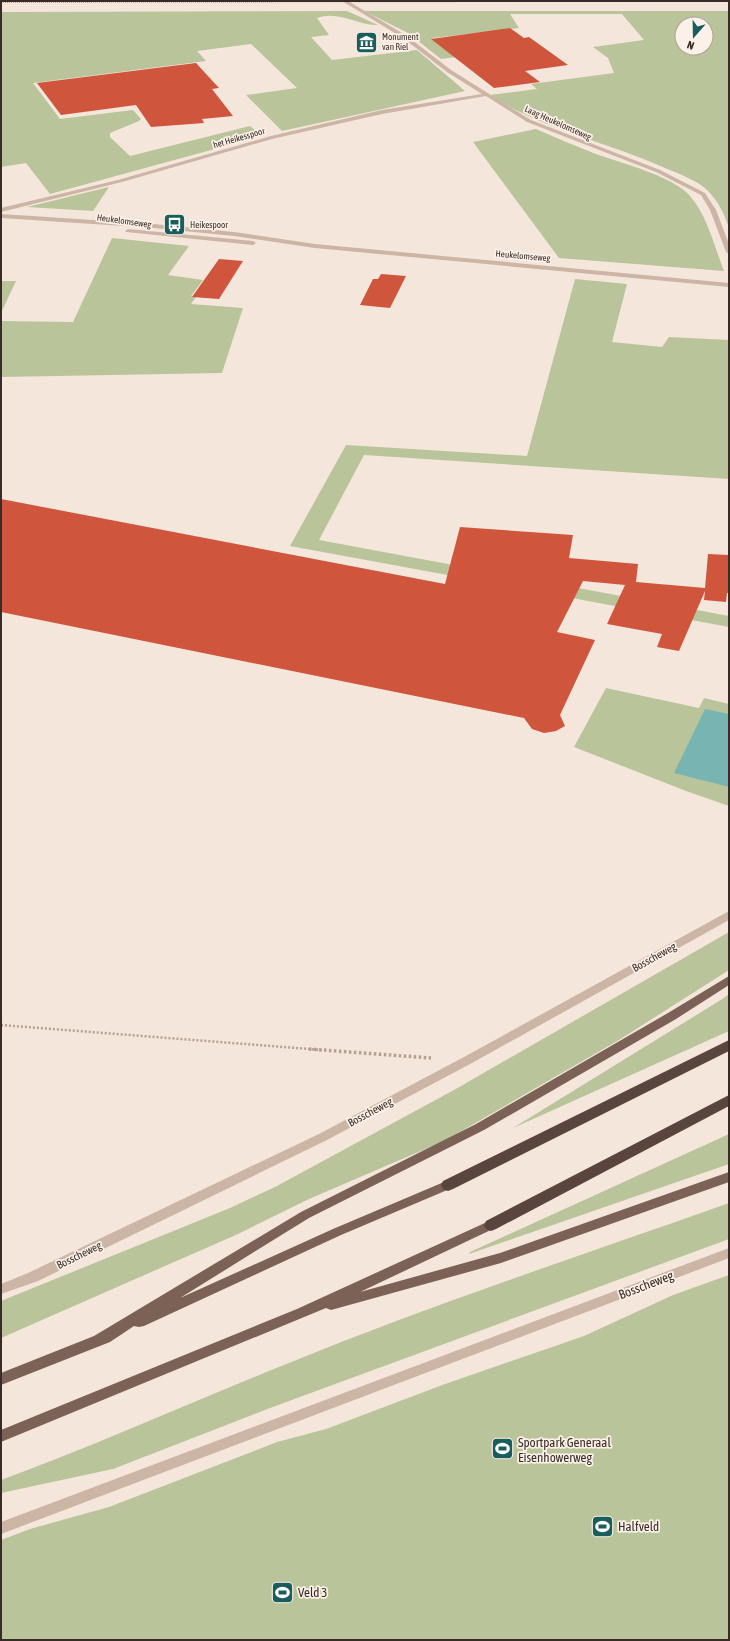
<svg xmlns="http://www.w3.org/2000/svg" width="730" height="1641" font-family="'Asap Condensed',sans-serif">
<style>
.green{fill:#bac49a;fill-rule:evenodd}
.water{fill:#78b4b1}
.building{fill:#d0553d}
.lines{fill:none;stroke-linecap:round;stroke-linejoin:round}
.path-far1{stroke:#b99e90;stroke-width:2.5;stroke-dasharray:2 2;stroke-linecap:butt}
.path{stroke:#b99e90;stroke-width:3.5;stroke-dasharray:2.5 2.5;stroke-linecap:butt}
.minor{fill:#cdb5a6;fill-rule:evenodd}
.major{fill:#7c6157;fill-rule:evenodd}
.highway{fill:#5a443e;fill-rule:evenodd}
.rail{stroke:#392b27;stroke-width:1.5;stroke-dasharray:0.5 1.5;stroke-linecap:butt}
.labels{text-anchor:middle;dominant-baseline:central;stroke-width:3.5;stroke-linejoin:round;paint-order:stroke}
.far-poi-label{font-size:9px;fill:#392b27;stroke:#fbf1e8;text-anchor:start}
.far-street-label{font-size:9px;fill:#392b27;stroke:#fbf1e8}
.street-label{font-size:11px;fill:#392b27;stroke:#fbf1e8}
.near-street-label{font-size:13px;fill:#392b27;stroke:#fbf1e8}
.near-poi-label{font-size:13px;fill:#392b27;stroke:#fbf1e8;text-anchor:start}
</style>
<rect width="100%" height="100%" fill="#f4e6db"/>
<path class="green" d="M347,11L378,25C357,25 338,10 317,18L329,35L311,37L332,60L417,50L465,91L282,131L246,95L297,88L251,44L197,51L206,61L33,83L60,119L133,110L141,119L139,121L110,133V137L130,156L250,126L262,136L50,194L26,163L1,167V12Z
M364,11H729V228C724,214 719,202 708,191C697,180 679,174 665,168C607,142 543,129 489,95L537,89L531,84L614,73L608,58L593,47L644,40L622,14H510L519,28L432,38L456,57L441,59L408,33ZM682,24H706V48H682Z
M536,129C556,138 576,146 596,154C621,163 673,176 690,196C708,217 714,246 724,271L559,258L473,142Z
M109,187L93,211L27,207Z
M112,238L189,246L168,275L203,280L191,296L196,297L191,304L243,308L222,373L1,377V321L73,322Z
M575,279L627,284L612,342L662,347L669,337L729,340V479L364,455L319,540L729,616V627L290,546L346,445L527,456Z
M1,281H16L1,313Z
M606,688L699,708L704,698L729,704V806L686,791L574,747Z
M729,932V970L619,1040L444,1141L309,1199L238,1234L1,1338V1301L230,1208L275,1187L454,1090Z
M729,994V1031L513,1128L724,998Z
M729,1134V1164L469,1254L470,1252Z
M729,1203V1239L270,1408L113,1469L1,1493V1480C97,1445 189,1403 284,1365C430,1305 580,1256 729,1203Z
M729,1275V1640H1V1540L30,1529L109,1507L277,1442L326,1429L445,1384L584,1336L673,1295Z"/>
<path class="water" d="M705,709L729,714V787L674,773Z"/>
<path class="building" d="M510,28L524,38L529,37L568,65L525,71L540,82L494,88L431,39Z
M196,63L219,88L212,89L233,116L202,119L204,123L151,127L136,105L61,115L37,83Z
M219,259L243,261L219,299L192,297Z
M381,274L406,276L390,308L360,305L373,279H378Z
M1,499L445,584L460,527L573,535L569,558L638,564L636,582L705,588L708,554L729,555V593H727L726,602L704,600L705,591L679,651L657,647L662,634L607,624L625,585L583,581L557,632L595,640L560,715L565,726L556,731L544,733L532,729L524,718L1,612Z"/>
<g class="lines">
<path class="path-far1" d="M1,1025L322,1050"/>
<path class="path" d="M309,1049L431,1058"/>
<path class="minor" d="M342,1H348L407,36L451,70L531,120L660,170L705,193L716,210L729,244V254L726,252L710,210L701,195L656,172L527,122L486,96L382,114L272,139L122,182L1,212V208L118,180L271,136L382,110L482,94L447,72L403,38Z
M1,214L154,224L234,232L315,244L729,283V287L315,248L234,236L154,228L1,218Z
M128,229L253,241L256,243L253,245L126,232L125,231Z
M729,911V920L472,1063L327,1140L38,1281L1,1294V1284L28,1273L319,1134L464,1057Z
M729,1248V1258L1,1534V1522Z"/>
<path class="major" d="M729,976V985L676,1019L484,1130L309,1218L180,1298L333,1229L444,1182L448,1180L452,1182L454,1185L452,1188L341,1235L144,1326L139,1327L134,1326L110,1342L1,1385V1373L94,1336L301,1212L476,1124L668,1013Z
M729,1172V1182L501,1263L331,1310L326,1308L1,1442V1430L297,1309L487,1222L491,1220L495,1222L497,1225L495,1228L360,1292L500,1253Z"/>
<path class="highway" d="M729,1040V1051L453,1189L448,1191L443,1189L441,1185L443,1181Z
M729,1095V1106L496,1229L491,1231L486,1229L484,1225L486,1221Z"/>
<path class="rail" d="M1,2L729,1"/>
</g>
<defs>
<symbol id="museum-square" viewBox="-11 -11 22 22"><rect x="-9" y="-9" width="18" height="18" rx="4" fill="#195e5d" stroke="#fbf1e8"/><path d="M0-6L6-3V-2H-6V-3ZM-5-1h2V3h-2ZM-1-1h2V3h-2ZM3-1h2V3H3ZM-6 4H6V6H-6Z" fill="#fff"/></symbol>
<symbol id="bus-square" viewBox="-11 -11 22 22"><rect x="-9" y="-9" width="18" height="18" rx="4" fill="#195e5d" stroke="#fbf1e8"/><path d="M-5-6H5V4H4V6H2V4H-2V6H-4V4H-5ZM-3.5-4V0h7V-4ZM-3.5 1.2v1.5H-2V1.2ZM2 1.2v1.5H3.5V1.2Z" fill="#fff"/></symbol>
<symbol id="stadium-square" viewBox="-11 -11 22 22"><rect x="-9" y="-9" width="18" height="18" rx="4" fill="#195e5d" stroke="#fbf1e8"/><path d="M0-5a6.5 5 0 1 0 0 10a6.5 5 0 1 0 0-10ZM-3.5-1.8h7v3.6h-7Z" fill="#fff"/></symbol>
</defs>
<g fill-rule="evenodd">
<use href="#museum-square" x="354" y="30" width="25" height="25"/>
<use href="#bus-square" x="162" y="212" width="25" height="25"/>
<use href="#stadium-square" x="490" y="1436" width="25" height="25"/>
<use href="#stadium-square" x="590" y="1514" width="25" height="25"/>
<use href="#stadium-square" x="270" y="1580" width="25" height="25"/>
</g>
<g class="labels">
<g class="far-poi-label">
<text x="382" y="37">Monument<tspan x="382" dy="10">van Riel</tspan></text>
<text x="190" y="225">Heikespoor</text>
</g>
<g class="far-street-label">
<text transform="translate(558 123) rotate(24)">Laag Heukelomseweg</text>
<text transform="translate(239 138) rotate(-16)">het Heikesspoor</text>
<text transform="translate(124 221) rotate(8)">Heukelomseweg</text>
<text transform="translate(523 256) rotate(5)">Heukelomseweg</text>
</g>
<g class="street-label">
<text transform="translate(654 957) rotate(-29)">Bosscheweg</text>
<text transform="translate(370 1112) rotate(-28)">Bosscheweg</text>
<text transform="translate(79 1255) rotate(-26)">Bosscheweg</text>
</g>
<g class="near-street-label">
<text transform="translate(646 1285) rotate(-21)">Bosscheweg</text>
</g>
<g class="near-poi-label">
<text x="518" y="1442">Sportpark Generaal<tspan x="518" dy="15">Eisenhowerweg</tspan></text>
<text x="618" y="1526">Halfveld</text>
<text x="298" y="1592">Veld 3</text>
</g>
</g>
<rect width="730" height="1641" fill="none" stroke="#392b27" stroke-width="4"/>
<g transform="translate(694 36) rotate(200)"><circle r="19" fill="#fbf1e8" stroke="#ada29b"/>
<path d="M0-3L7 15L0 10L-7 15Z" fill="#195e5d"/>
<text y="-6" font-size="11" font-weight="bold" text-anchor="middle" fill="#392b27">N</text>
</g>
</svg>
